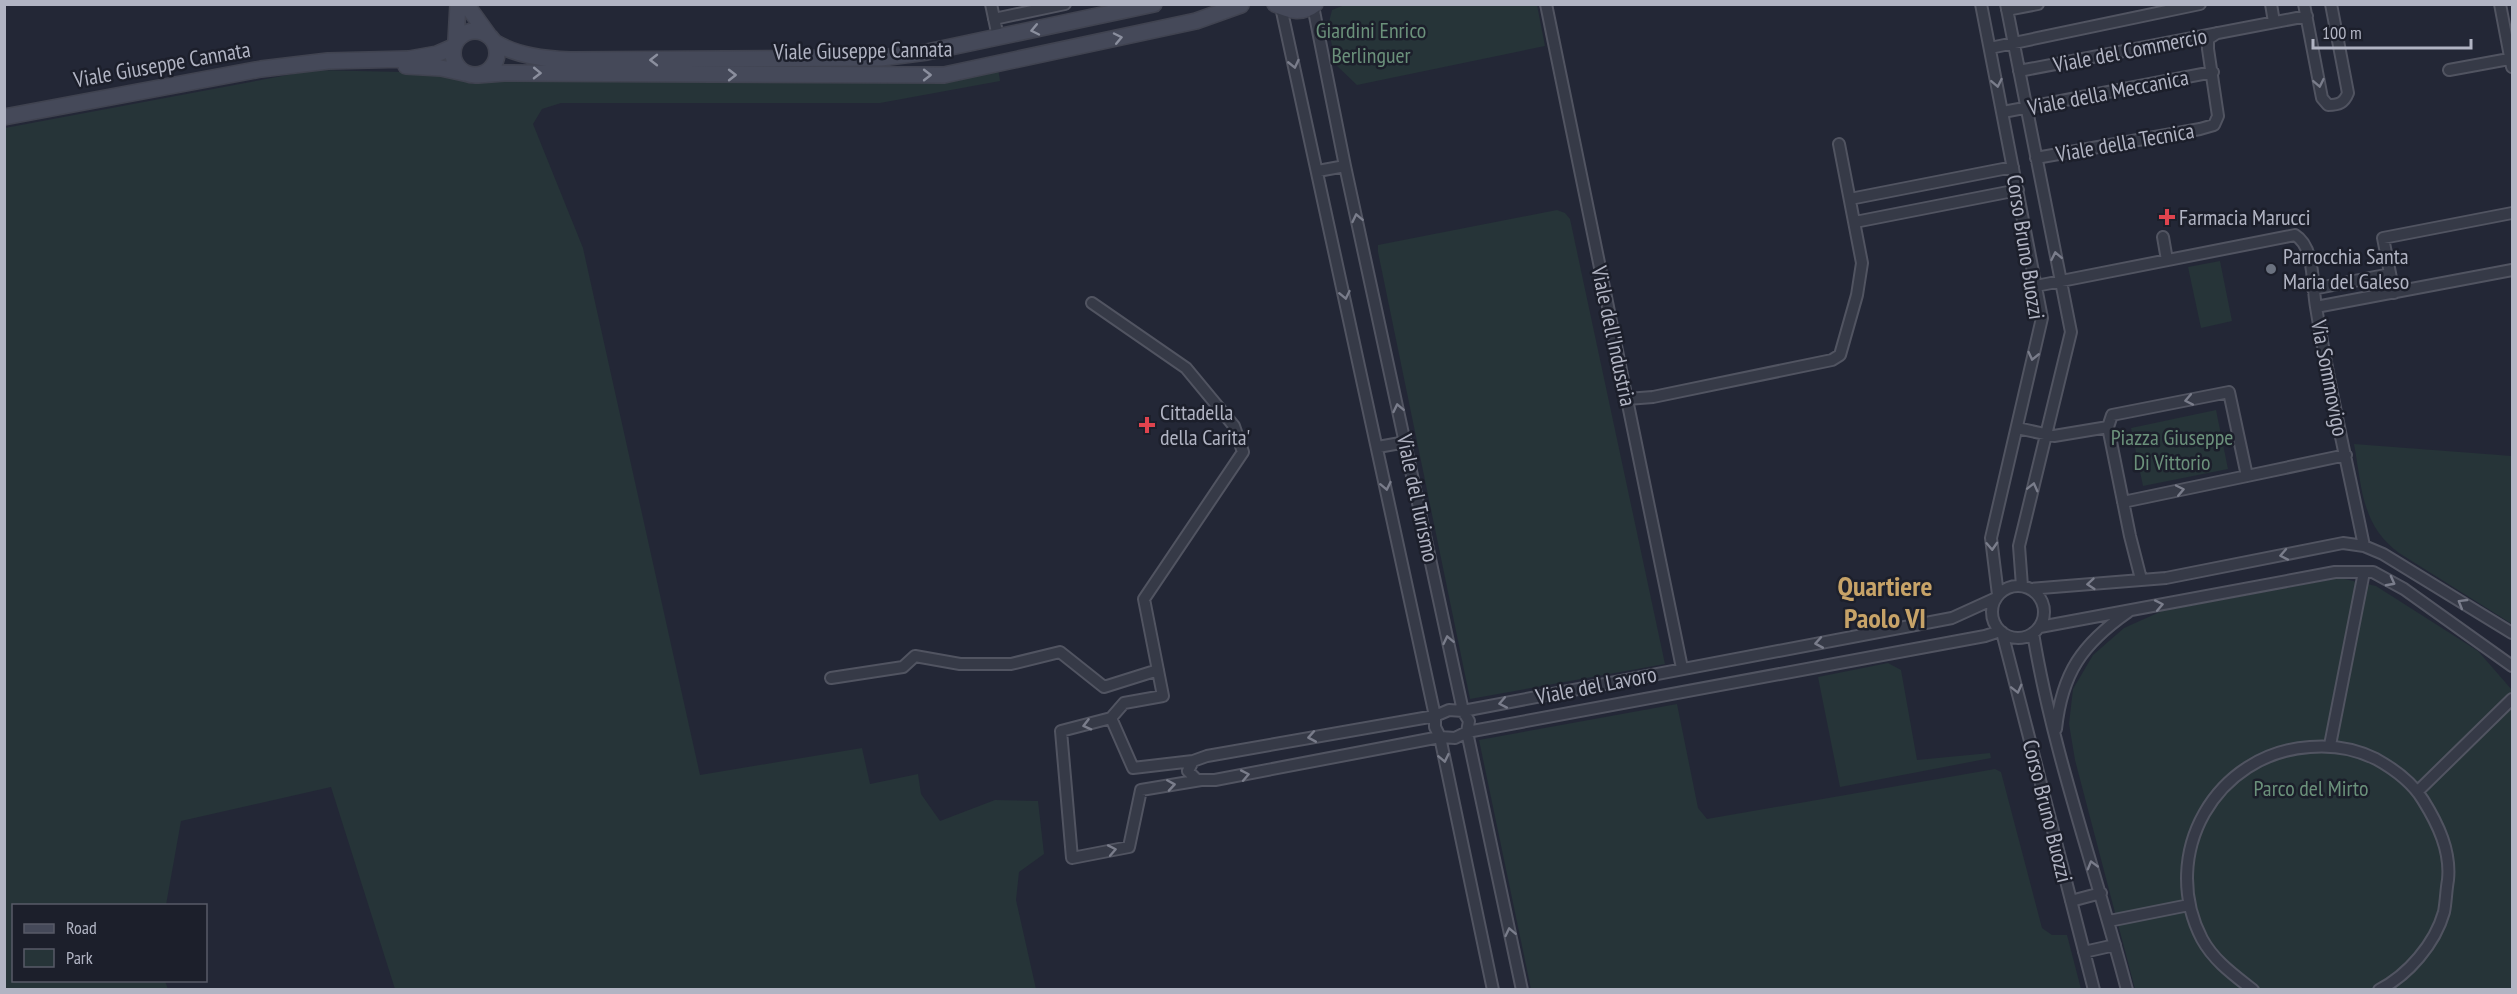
<svg xmlns="http://www.w3.org/2000/svg" width="2517" height="994" font-family="'PT Sans Narrow',sans-serif">
<style>
.green{fill:#263438}
.lines{fill:none;stroke-linecap:round;stroke-linejoin:round}
.street-casing{stroke:#515461;stroke-width:14}
.secondary-casing{stroke:#404350;stroke-width:18}
.street{stroke:#363a47;stroke-width:10}
.secondary{stroke:#454959;stroke-width:15}
.oneway{stroke:#8b8f9e}
.oneway2{stroke:#7a7d8b}
.health-dot{fill:#e0444e;stroke:#1c1f2b;stroke-width:2}
.worship-dot{fill:#6b7280;stroke:#1c1f2b;stroke-width:2}
.labels{text-anchor:middle;dominant-baseline:central;stroke-width:5;stroke-linejoin:round;paint-order:stroke}
.park-label{font-size:22px;fill:#6b917b;stroke:#1c1f2b}
.street-label{font-size:22px;fill:#b1b4c3;stroke:#1c1f2b}
.poi-label{font-size:22px;fill:#b1b4c3;stroke:#1c1f2b;text-anchor:start}
.district-label{font-size:28px;font-weight:bold;fill:#c7a368;stroke:#1c1f2b}
</style>
<rect width="100%" height="100%" fill="#232736"/>
<path class="green" d="M1347,4L1537,5L1545,46L1357,85L1336,65L1328,26L1332,10Z
M998,68L1000,81L880,103H561L542,109L533,124L583,248L700,775L862,748L870,784L918,774L921,794L940,821L995,800L1038,801L1044,854L1019,872L1016,900L1036,989H395L331,787L181,821L166,905L14,906V980L165,981L168,989L5,990V128L314,70L446,73L473,84L508,78Z
M1557,210L1565,213L1570,219L1665,664L1470,699L1378,252V245Z
M2220,261L2232,321L2201,328L2188,267Z
M2216,410L2228,469L2143,486L2131,428Z
M2354,444L2512,456V624L2399,553C2361,525 2362,487 2354,444Z
M2340,578L2376,586L2478,651L2512,690V989H2135L2075,760L2069,724L2073,689L2093,655L2124,628L2162,611Z
M1888,663L1901,670L1917,760L1990,753L1991,758L1840,787L1818,677Z
M1677,704L1698,808L1707,819L1995,769L2001,772L2042,928L2052,935H2067L2081,989H1531L1479,740Z"/>
<g class="lines">
<defs>
<path id="street" d="M991,4L998,37
M1546,4L1682,668
M1981,4L2042,318L1991,538L1998,595
M2006,4L2071,332L2019,546L2022,586
M2271,4L2274,22
M2304,4L2322,98L2328,105C2339,105 2344,103 2348,93L2331,4
M2500,4L2512,67
M1313,6L1345,166L1463,711L1469,721L1467,732L1522,990
M1281,7L1435,716V727L1440,737L1493,990
M2007,10L2038,4
M994,19L1065,4
M1990,48L2200,4
M2449,70L2509,59
M2019,71L2307,16
M2003,112L2213,72
M2036,158L2200,129L2214,125L2218,116L2208,49V39L2217,33
M1318,171L1345,166
M1850,199L2013,167
M1855,222L2018,190
M2163,237L2167,260
M2036,286L2295,235C2315,247 2312,285 2316,307C2329,387 2348,467 2364,546
M2313,289L2390,274
M2394,293L2383,238L2512,213
M1092,303L1186,368L1234,426L1243,452L1144,599L1163,696L1124,703L1111,718
M2316,307L2512,270
M1627,399L1653,397L1832,360L1840,355L1857,295L1862,263L1839,144
M2017,428L2054,436L2108,427
M1378,447L1406,442
M2247,476L2346,455
M2123,502L2247,476L2229,392L2112,415L2108,427L2130,536L2141,579
M1992 612a26 26 0 1 1 52 0a26 26 0 1 1-52 0Z
M2030,589L2166,578L2343,543L2364,546L2383,554L2512,633
M1996,598L1952,618L1463,711L1449,710L1435,716L1207,756L1193,761L1188,771L1197,780H1215L1440,737L1455,738L1467,732L1985,636L2000,631
M2040,627L2335,572H2373L2404,589L2512,666
M2002,632L2094,990
M2033,633C2053,754 2096,871 2127,990
M831,678L903,667L915,656L960,664H1011L1060,652L1104,687L1158,670
M2056,729C2062,673 2082,644 2128,612
M2330,745L2364,572
M1193,761L1133,768L1111,718L1061,731L1072,858L1129,847L1141,790L1201,780
M2418,791L2512,699
M2071,901L2101,893
M2109,921L2189,905
M2084,952L2115,945
M2253,990C2234,975 2214,961 2202,939C2158,854 2216,753 2310,747C2334,745 2354,748 2376,759C2394,769 2412,782 2423,800C2438,824 2451,851 2448,880C2446,891 2446,902 2444,912C2435,944 2408,975 2379,990"/>
<path id="secondary" d="M466,4L489,36
M1275,4C1289,10 1301,15 1315,4
M453 53a22 22 0 1 1 44 0a22 22 0 1 1-44 0Z
M456,40L458,4
M494,42C517,56 545,59 571,60L881,58L927,52L1154,4
M406,66L441,68L464,73
M478,75L504,73L944,75L1196,21L1241,5
M4,117L261,69L328,61L409,59L437,54L453,47"/>
</defs>
<use href="#street" class="street-casing"/>
<use href="#secondary" class="secondary-casing"/>
<use href="#street" class="street"/>
<use href="#secondary" class="secondary"/>
</g>
<defs><path id="oneway-chevron" d="M-2-3.5L2.5 0L-2 3.5" fill="none" stroke-width="1.6" stroke-linecap="round" stroke-linejoin="round" transform="scale(1.5)"/></defs>
<g class="oneway">
<use href="#oneway-chevron" transform="translate(1035 30) rotate(168)"/>
<use href="#oneway-chevron" transform="translate(1118 38) rotate(-12)"/>
<use href="#oneway-chevron" transform="translate(654 60) rotate(180)"/>
<use href="#oneway-chevron" transform="translate(537 73) rotate(1)"/>
<use href="#oneway-chevron" transform="translate(732 75)"/>
<use href="#oneway-chevron" transform="translate(927 75)"/>
</g>
<g class="oneway2">
<use href="#oneway-chevron" transform="translate(1294 64) rotate(77)"/>
<use href="#oneway-chevron" transform="translate(1997 83) rotate(79)"/>
<use href="#oneway-chevron" transform="translate(2319 83) rotate(79)"/>
<use href="#oneway-chevron" transform="translate(1357 218) rotate(-102)"/>
<use href="#oneway-chevron" transform="translate(2056 256) rotate(-101)"/>
<use href="#oneway-chevron" transform="translate(1345 295) rotate(78)"/>
<use href="#oneway-chevron" transform="translate(2033 356) rotate(103)"/>
<use href="#oneway-chevron" transform="translate(2189 400) rotate(169)"/>
<use href="#oneway-chevron" transform="translate(1398 408) rotate(-102)"/>
<use href="#oneway-chevron" transform="translate(1386 486) rotate(78)"/>
<use href="#oneway-chevron" transform="translate(2033 487) rotate(-76)"/>
<use href="#oneway-chevron" transform="translate(2180 490) rotate(-12)"/>
<use href="#oneway-chevron" transform="translate(1992 546) rotate(87)"/>
<use href="#oneway-chevron" transform="translate(2284 555) rotate(169)"/>
<use href="#oneway-chevron" transform="translate(2391 582) rotate(28)"/>
<use href="#oneway-chevron" transform="translate(2091 584) rotate(175)"/>
<use href="#oneway-chevron" transform="translate(2462 603) rotate(-149)"/>
<use href="#oneway-chevron" transform="translate(2159 605) rotate(-11)"/>
<use href="#oneway-chevron" transform="translate(1448 640) rotate(-102)"/>
<use href="#oneway-chevron" transform="translate(1819 643) rotate(170)"/>
<use href="#oneway-chevron" transform="translate(2017 689) rotate(76)"/>
<use href="#oneway-chevron" transform="translate(1503 703) rotate(169)"/>
<use href="#oneway-chevron" transform="translate(1087 725) rotate(166)"/>
<use href="#oneway-chevron" transform="translate(1312 737) rotate(170)"/>
<use href="#oneway-chevron" transform="translate(1444 758) rotate(78)"/>
<use href="#oneway-chevron" transform="translate(1245 775) rotate(-11)"/>
<use href="#oneway-chevron" transform="translate(1171 785) rotate(-9)"/>
<use href="#oneway-chevron" transform="translate(1112 850) rotate(-11)"/>
<use href="#oneway-chevron" transform="translate(2092 865) rotate(-106)"/>
<use href="#oneway-chevron" transform="translate(1510 932) rotate(-102)"/>
</g>
<g class="health-dot">
<path d="M2164 208h6v6h6v6h-6v6h-6v-6h-6v-6h6z"/>
<path d="M1144 416h6v6h6v6h-6v6h-6v-6h-6v-6h6z"/>
</g>
<circle class="worship-dot" cx="2271" cy="269" r="6"/>
<g class="labels">
<g class="park-label">
<text x="1371" y="30">Giardini Enrico<tspan x="1371" dy="25">Berlinguer</tspan></text>
<text x="2172" y="437">Piazza Giuseppe<tspan x="2172" dy="25">Di Vittorio</tspan></text>
<text x="2311" y="788">Parco del Mirto</text>
</g>
<g class="street-label">
<text transform="translate(863 50) rotate(-1)">Viale Giuseppe Cannata</text>
<text transform="translate(2130 50) rotate(-11)">Viale del Commercio</text>
<text transform="translate(162 64) rotate(-10)">Viale Giuseppe Cannata</text>
<text transform="translate(2108 92) rotate(-11)">Viale della Meccanica</text>
<text transform="translate(2125 142) rotate(-10)">Viale della Tecnica</text>
<text transform="translate(2026 247) rotate(81)">Corso Bruno Buozzi</text>
<text transform="translate(1614 336) rotate(78)">Viale dell'Industria</text>
<text transform="translate(2330 378) rotate(79)">Via Sommovigo</text>
<text transform="translate(1418 498) rotate(78)">Viale del Turismo</text>
<text transform="translate(1596 685) rotate(-11)">Viale del Lavoro</text>
<text transform="translate(2048 811) rotate(76)">Corso Bruno Buozzi</text>
</g>
<g class="poi-label">
<text x="2179" y="217">Farmacia Marucci</text>
<text x="2283" y="256">Parrocchia Santa<tspan x="2283" dy="25">Maria del Galeso</tspan></text>
<text x="1160" y="412">Cittadella<tspan x="1160" dy="25">della Carita'</tspan></text>
</g>
<g class="district-label">
<text x="1885" y="585">Quartiere<tspan x="1885" dy="32">Paolo VI</tspan></text>
</g>
</g>
<rect width="2517" height="994" fill="none" stroke="#b1b4c3" stroke-width="12"/>
<rect x="12" y="904" width="195" height="78" fill="#1c1f2b" stroke="#585b68" stroke-width="1.5"/>
<rect x="24" y="924" width="30" height="9" fill="#454959" stroke="#585b68" stroke-width="1.5"/>
<text x="66" y="934" font-size="18" fill="#b1b4c3">Road</text>
<rect x="24" y="949" width="30" height="18" fill="#263438" stroke="#585b68" stroke-width="1.5"/>
<text x="66" y="964" font-size="18" fill="#b1b4c3">Park</text>
<path d="M2313 39v9h158v-9" fill="none" stroke="#b1b4c3" stroke-width="3"/>
<text x="2322" y="39" font-size="18" fill="#b1b4c3" stroke="#1c1f2b" stroke-width="4.5" paint-order="stroke">100 m</text>
</svg>
